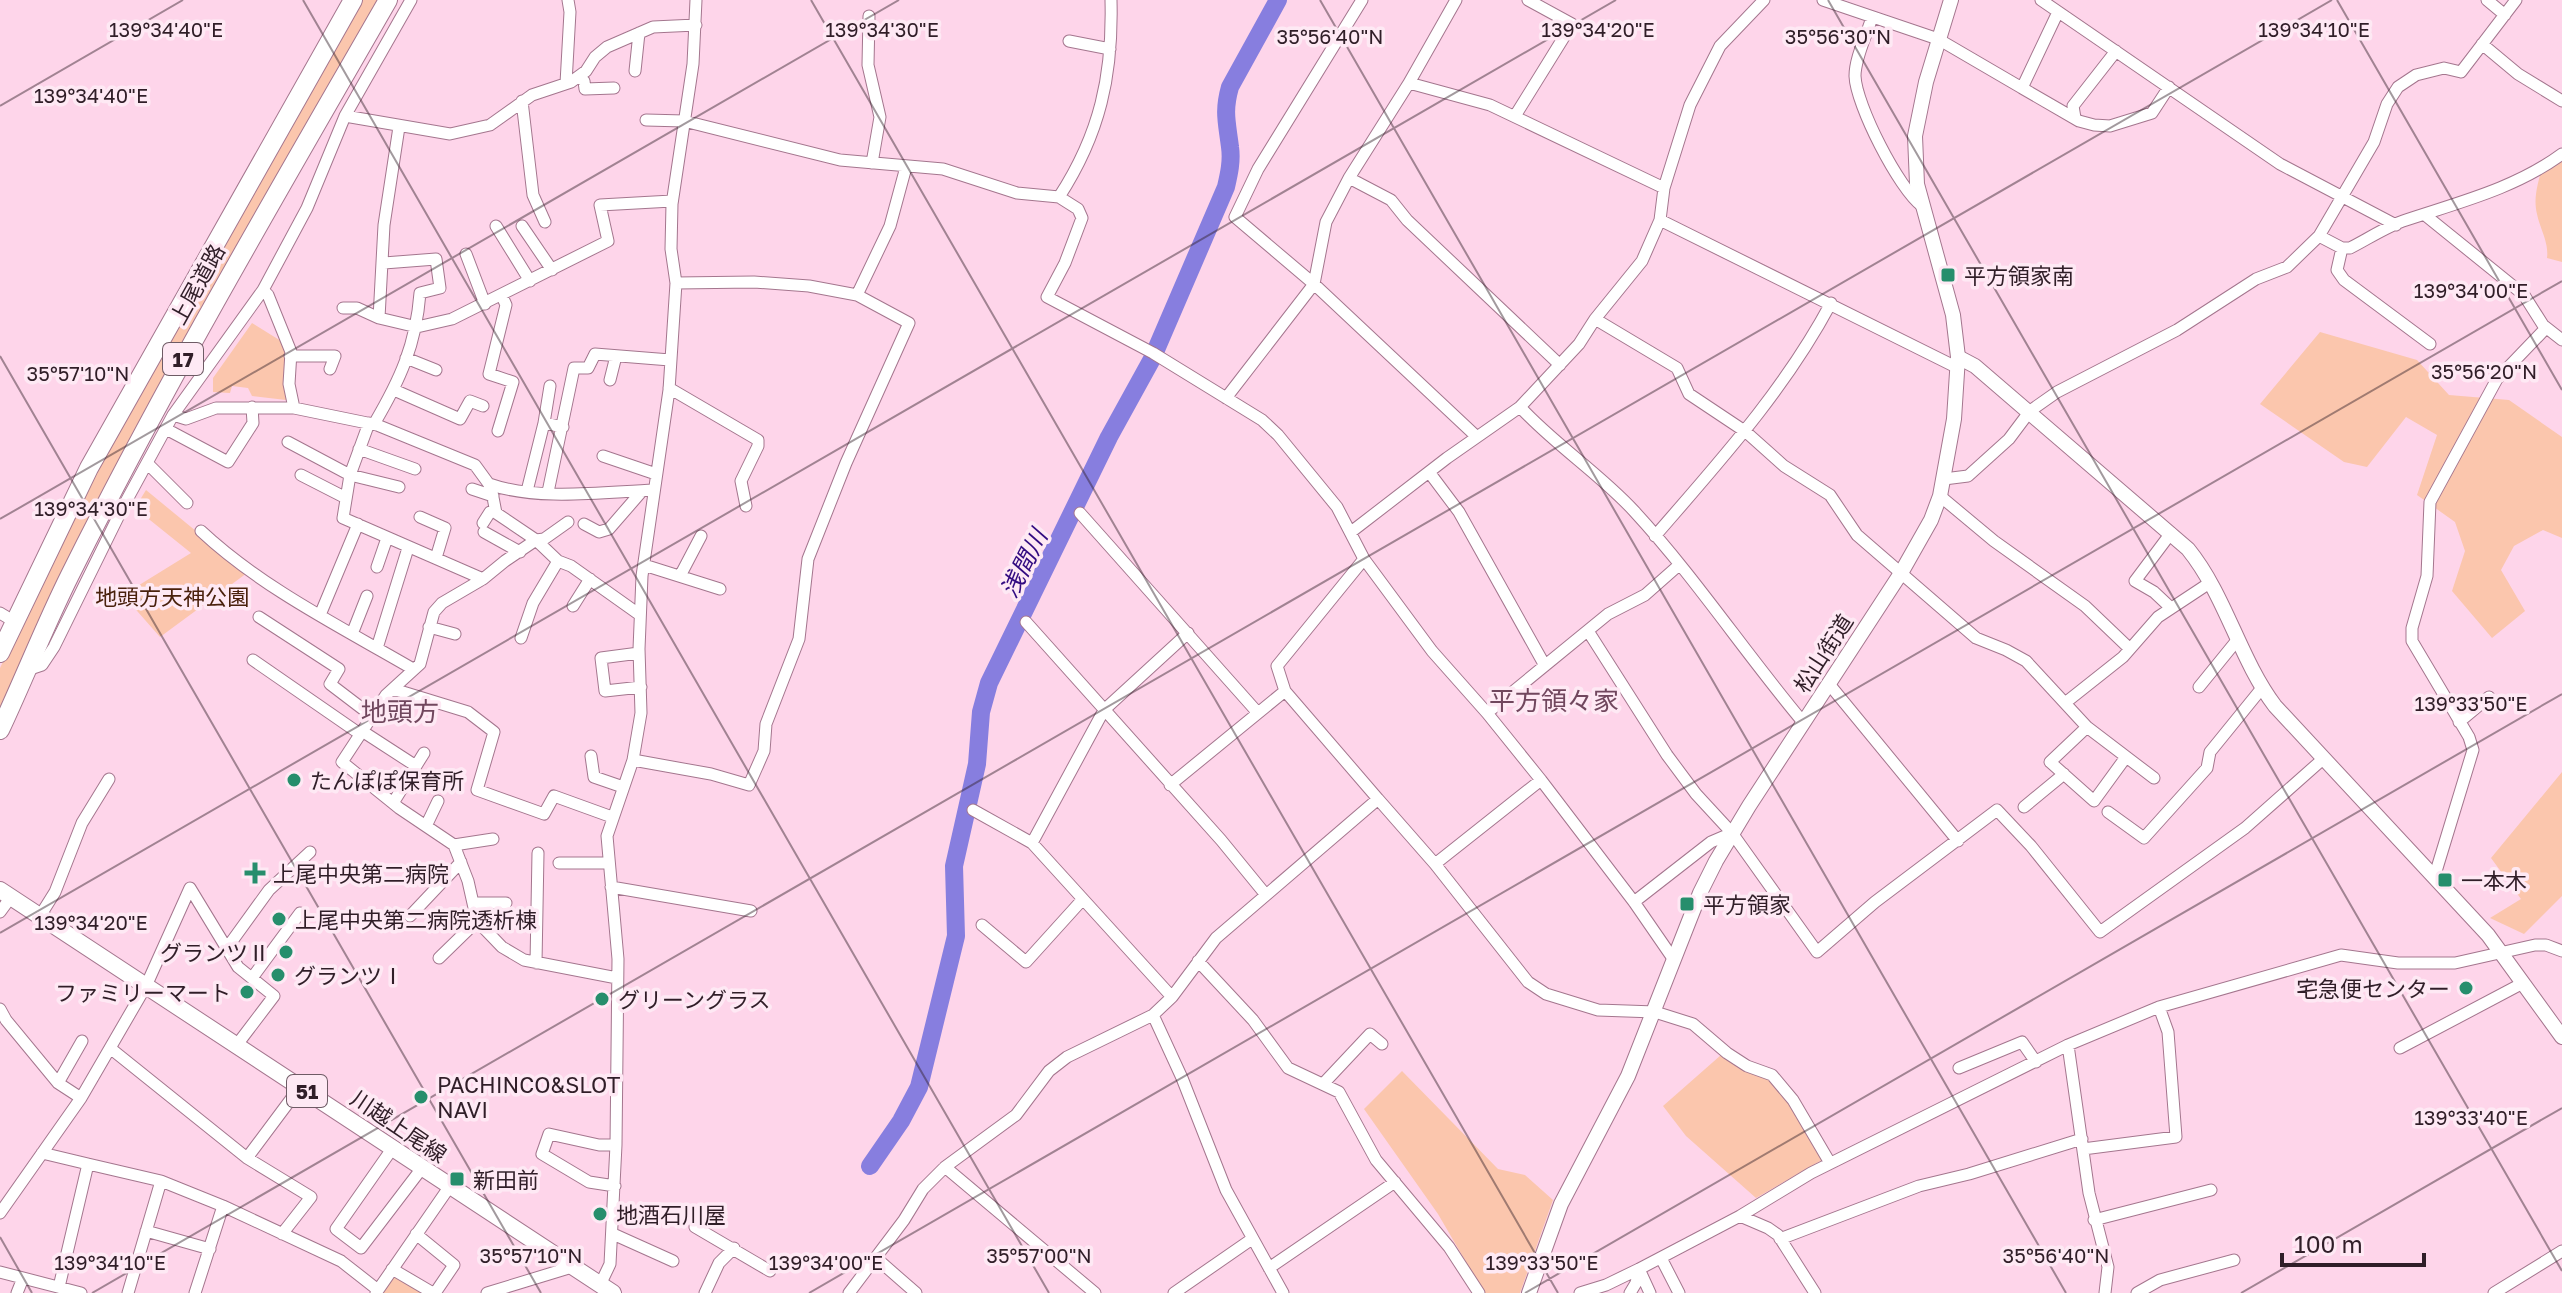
<svg xmlns="http://www.w3.org/2000/svg" width="2562" height="1293" font-family="'Golos Text','Noto Sans JP',sans-serif">
<style>
.green{fill:#fbc6ad}
.lines{fill:none;stroke-linecap:round;stroke-linejoin:round}
.river{stroke:#877edf;stroke-width:18}
.minor-casing{stroke:#a4768e;stroke-width:13}
.tertiary-casing{stroke:#a4768e;stroke-width:16}
.secondary-casing{stroke:#a4768e;stroke-width:16}
.primary-casing{stroke:#a4768e;stroke-width:18}
.trunk-casing{stroke:#a4768e;stroke-width:20}
.minor{stroke:#fff;stroke-width:11}
.tertiary{stroke:#fff;stroke-width:14}
.secondary{stroke:#fff;stroke-width:14}
.primary{stroke:#fff;stroke-width:16}
.trunk{stroke:#fff;stroke-width:18}
.ticks{fill:none;stroke:#301e28;stroke-width:2;stroke-opacity:0.45}
.poi-dot{fill:#268e6c;stroke:#fee9f4;stroke-width:3}
.labels{text-anchor:middle;dominant-baseline:central;stroke-width:7;stroke-linejoin:round;paint-order:stroke}
.shield{fill:#fee9f4;stroke:#6e5b65;stroke-width:2}
.shield-label{font-size:20px;font-weight:bold;fill:#301e28}
.poi-label{font-size:22px;fill:#301e28;stroke:#fee9f4;text-anchor:start}
.street-label{font-size:22px;fill:#301e28;stroke:#fee9f4}
.park-label{font-size:22px;fill:#49210c;stroke:#fee9f4}
.water-label{font-size:24px;font-style:italic;fill:#320b81;stroke:#fee9f4}
.quarter-label{font-size:26px;fill:#71475e;stroke:#fee9f4}
.ticks-label{font-size:20px;text-anchor:middle;fill:#301e28;stroke:#fee9f4;stroke-width:7;stroke-linejoin:round;paint-order:stroke}
</style>
<rect width="100%" height="100%" fill="#fed5ea"/>
<path class="green" d="M359,0H381L0,717V668L83,498L154,364Z
M2562,154V262L2547,258C2549,242 2540,229 2537,214C2533,198 2538,183 2542,168Z
M252,323L281,341L287,354L286,400L252,396L248,388L232,386L230,393L213,392V378Z
M2320,332L2417,360L2449,395L2509,400L2562,437V538L2543,530L2514,546L2501,570L2525,611L2492,638L2452,591L2465,551L2455,522L2417,495L2437,435L2406,417L2367,467L2344,462L2260,404Z
M146,490L247,573L160,637L123,595L191,553L135,508Z
M2562,772V896L2524,934L2490,918L2521,899L2491,858Z
M1721,1055L1770,1080L1789,1103L1822,1160L1756,1198L1686,1136L1663,1106Z
M1402,1071L1498,1169L1525,1175L1553,1200L1520,1293H1484L1438,1214L1364,1109Z
M395,1276L424,1293H380L390,1277Z"/>
<g class="lines">
<path class="river" d="M870,1166L901,1121L919,1087L956,936L954,866L977,764L981,712L989,683L1109,437L1152,359L1226,187C1229,174 1232,161 1230,147C1227,122 1223,112 1230,87L1278,0"/>
<defs>
<path id="minor" d="M1362,0L1258,169L1235,217L1314,284L1477,437
M1823,0L1938,39L2022,88L2058,12
M2041,0L2280,164L2396,225
M2487,0L2505,15
M869,16L868,65L880,117L872,163
M1872,17C1867,35 1855,57 1855,76C1856,105 1899,189 1922,206
M1069,41L1110,49
M2482,44L2518,74L2562,101
M635,71L639,33
M578,77L584,81L585,89L614,88
M566,83L570,12L568,0
M1409,83L1456,0
M2022,88L2079,121L2094,125L2110,126L2152,113L2169,87
M522,101L533,195L545,222
M345,116L450,134L490,125L532,95L571,82L586,71L595,57L607,47L653,27L696,25
M1515,116L1572,24L1528,0
M2075,118L2073,106L2116,51
M646,120L684,121L840,160L943,169L1017,193L1059,197L1078,209L1082,218L1065,263L1047,297L1153,353L1262,420L1278,435L1337,507L1364,559L1432,651L1487,713L1541,780L1634,902L1674,960
M1349,178L1391,200L1407,220L1560,365
M1059,197C1100,134 1113,75 1111,0
M2425,215L2524,295L2543,325L2562,340
M1660,220L1958,368
M496,226L530,281
M522,226L552,270
M2319,236L2342,248H2350C2368,239 2387,226 2406,220C2460,202 2516,188 2562,154
M2342,248L2337,270L2344,280L2430,344
M466,254L485,304
M857,295L890,226L906,167
M343,308H357L379,318L417,327L452,319L608,241L600,205L672,201
M379,318L384,225L399,127
M1595,319L1677,368L1689,394L1746,432L1784,466L1830,495L1857,535L1976,638L2006,650L2026,661L2087,727L2154,778
M290,356H335L330,369
M406,358L436,370
M610,380L616,356
M669,388L758,440V446L741,481L746,506
M394,390L460,419L470,401L483,406
M1226,398L1314,284L1326,222L1349,178L1409,83L1490,105L1664,188
M1520,407C1555,445 1599,473 1634,511C1695,577 1745,653 1803,722
M294,408L377,425L475,465L491,487L496,513L536,540L558,561L571,566L640,615
M173,415L186,419L216,408H294L289,384L291,352L268,295L263,290
M369,423L350,475L343,518L483,579L505,561L536,540L544,539L568,522
M544,423L550,386
M374,424C400,380 416,345 420,293L440,288L436,259L384,263
M166,429L228,462L253,423L252,407
M498,431L513,382L489,374L506,305L502,296
M288,442L350,475L399,487
M359,449L415,469
M603,456L656,474
M147,463L187,503
M1429,472L1459,512L1544,664
M301,475L346,498
M1944,479L1968,476L2009,439L2030,411L2057,392L2177,330L2256,279L2287,267L2319,236L2374,142L2387,104L2398,87L2416,75L2444,68L2461,72L2516,0
M489,484C537,501 603,492 654,490
M472,489L493,496
M527,491L544,423L563,427
M548,492L574,368H588L595,354L670,360
M1940,496L1994,541L2085,606L2130,649
M1080,513L1258,713
M420,517L445,528L436,558
M483,523L490,512L495,510
M584,524L599,532L609,529L642,491
M201,531C262,588 341,627 413,669
M484,532L520,552
M1351,532L1447,458L1520,407L1579,344L1595,319L1642,261L1660,220L1664,188L1690,105L1720,46L1764,0
M1655,536C1719,462 1784,391 1831,303
M1364,559L1277,666L1285,691L1378,799
M644,565L720,589
M377,567L387,538
M680,576L701,536
M483,579L442,603L434,612L420,664L386,695L342,762L399,808L454,845L468,881L477,921L502,947L524,960L617,978
M573,606L590,579
M2171,608L2154,592L2135,581L2171,533
M0,613L15,622
M320,615L358,524
M259,617L339,669L330,684L372,716
M1026,622L1221,840L1266,895
M429,627L455,634
M1588,631L1667,755L1696,794L1732,833L1817,952L1875,902L1997,810L2031,846L2100,932L2245,828L2323,759
M352,634L367,596
M521,638L533,603L558,561
M377,648L408,548
M639,653L601,658L605,691L641,687
M253,660L360,734
M27,670L42,665L54,647L123,507L173,415L263,290L307,208L345,116L411,0
M1829,684L1958,841
M2199,687L2238,639
M393,689L468,712L494,732L477,790L544,814L554,796L612,817
M2065,703L2123,657L2158,617L2211,582
M1487,713L1608,614L1645,595L1679,565
M2459,722L2489,697
M2087,727L2050,762L2094,801L2126,757
M362,731L416,766
M591,756L594,777L623,787
M633,760L711,774L749,785L764,751L766,724L799,639L808,559L846,463L909,323L857,295L809,286L754,282L676,283
M1170,785L1285,691
M393,803L424,753
M2024,807L2064,774
M2108,812L2144,838L2207,768L2210,752L2262,688
M426,826L438,801
M1032,843L1104,710L1188,633
M454,845L493,839
M559,863H609
M1435,864L1541,780
M2434,878L2473,750L2469,737L2412,641V628L2427,576L2430,502L2497,379L2546,328
M611,887L751,911
M1634,902L1711,842L1732,833
M473,903H506
M0,912L11,897
M40,916L55,892L82,823L109,779
M410,916L461,862
M982,925L1026,962L1083,899
M227,948L269,890L310,852
M439,958L477,921
M1198,961L1253,1020L1288,1068L1339,1092L1376,1160L1449,1247L1479,1293
M536,963L538,853
M252,978L300,913
M1172,997L1216,938L1378,799L1435,864L1528,982L1546,994L1598,1010L1655,1012L1693,1024L1727,1053L1747,1066L1772,1075L1793,1100L1830,1163
M0,1009L6,1020L58,1083L81,1098
M1153,1015L1182,1078L1226,1190L1283,1293
M2068,1045L2089,1193L2108,1267L2105,1293
M110,1048L247,1158L311,1197L282,1234
M2400,1048L2523,983
M1959,1068L2022,1042L2036,1062
M58,1083L82,1041
M1323,1084L1370,1034L1382,1044
M392,1149L336,1229L361,1248L422,1168
M2083,1149L2176,1137L2168,1032L2159,1007
M42,1153L88,1164L59,1287
M247,1158L300,1087
M88,1164L161,1181L128,1293
M945,1167L1095,1293
M161,1181L223,1206L195,1293
M615,1186L589,1182L542,1154L549,1134L599,1145H616
M223,1206L341,1261L378,1290
M0,1213L81,1098L146,986L190,888L238,967L274,996L236,1046
M1740,1216L1768,1228L1778,1235L1815,1293
M2094,1220L2211,1190
M695,1227L770,1271
M146,1231L210,1249
M416,1234L454,1265L435,1293
M613,1234L673,1261
M1780,1239L1919,1186L1969,1174L2082,1139
M876,1258L916,1293
M1661,1258L1679,1293
M1269,1268L1395,1182
M392,1269L433,1293
M1639,1269L1650,1293
M0,1272L81,1293
M600,1285L610,1264L616,1145L618,959L607,836L633,760L641,713L639,649L642,576L669,390L676,283L671,249L672,204L693,64L696,0
M17,1293L23,1278
M376,1293L450,1186
M487,1293L572,1267
M705,1293L719,1263L734,1248
M849,1293L904,1220L923,1189L945,1167L1016,1115L1049,1071L1067,1057L1153,1015L1172,997L1032,843L973,810
M1174,1293L1252,1239
M1580,1293L1606,1285L1639,1269L1740,1216L1811,1173L2068,1045L2159,1007L2341,955L2398,963H2455L2535,945H2546L2562,951
M1630,1293L1636,1283L1639,1270
M2137,1293L2160,1280L2234,1260
M2494,1293L2562,1251"/>
<path id="tertiary" d="M1958,357L1975,366L2188,549C2226,596 2239,658 2275,706L2488,935L2562,1037"/>
<path id="secondary" d="M1529,1293L1561,1204L1628,1076L1700,893L1716,861L1749,806L1901,573L1931,520L1940,496L1954,419L1958,357L1953,315L1917,184L1915,136L1926,82L1951,0"/>
<path id="primary" d="M0,890L613,1293"/>
<path id="trunk" d="M0,653L89,468L353,0
M0,730C24,679 45,625 70,575C168,378 279,190 388,0"/>
</defs>
<use href="#minor" class="minor-casing"/>
<use href="#tertiary" class="tertiary-casing"/>
<use href="#secondary" class="secondary-casing"/>
<use href="#primary" class="primary-casing"/>
<use href="#trunk" class="trunk-casing"/>
<use href="#minor" class="minor"/>
<use href="#tertiary" class="tertiary"/>
<use href="#secondary" class="secondary"/>
<use href="#primary" class="primary"/>
<use href="#trunk" class="trunk"/>
</g>
<path class="ticks" d="M303,0L1049,1293M811,0L1558,1293M1320,0L2066,1293M1828,0L2562,1271M2337,0L2562,390M0,106L183,0M0,356L541,1293M0,519L899,0M0,933L1616,0M0,1237L32,1293M92,1293L2332,0M809,1293L2562,281M1525,1293L2562,694M2241,1293L2562,1108"/>
<g class="poi-dot">
<rect x="1940" y="267" width="16" height="16" rx="4"/>
<circle cx="294" cy="780" r="8"/>
<path d="M251 861h8v8h8v8h-8v8h-8v-8h-8v-8h8z"/>
<rect x="2437" y="872" width="16" height="16" rx="4"/>
<rect x="1679" y="896" width="16" height="16" rx="4"/>
<circle cx="279" cy="919" r="8"/>
<circle cx="286" cy="952" r="8"/>
<circle cx="278" cy="975" r="8"/>
<circle cx="2466" cy="988" r="8"/>
<circle cx="247" cy="992" r="8"/>
<circle cx="602" cy="999" r="8"/>
<circle cx="421" cy="1097" r="8"/>
<rect x="449" y="1171" width="16" height="16" rx="4"/>
<circle cx="600" cy="1214" r="8"/>
</g>
<g class="labels">
<g class="shield">
<rect x="163" y="343" width="40" height="32" rx="6"/>
<rect x="287" y="1075" width="40" height="32" rx="6"/>
</g>
<g class="shield-label">
<text x="183" y="359">17</text>
<text x="307" y="1091">51</text>
</g>
<g class="poi-label">
<text x="1964" y="275">平方領家南</text>
<text x="310" y="780">たんぽぽ保育所</text>
<text x="273" y="873">上尾中央第二病院</text>
<text x="2461" y="880">一本木</text>
<text x="1703" y="904">平方領家</text>
<text x="295" y="919">上尾中央第二病院透析棟</text>
<text x="270" y="952" text-anchor="end">グランツⅡ</text>
<text x="294" y="975">グランツⅠ</text>
<text x="2450" y="988" text-anchor="end">宅急便センター</text>
<text x="231" y="992" text-anchor="end">ファミリーマート</text>
<text x="618" y="999">グリーングラス</text>
<text x="437" y="1084">PACHINCO&amp;SLOT<tspan x="437" dy="25">NAVI</tspan></text>
<text x="473" y="1179">新田前</text>
<text x="616" y="1214">地酒石川屋</text>
</g>
<g class="street-label">
<text transform="translate(197 284) rotate(-61)">上尾道路</text>
<text transform="translate(1823 653) rotate(-57)">松山街道</text>
<text transform="translate(399 1126) rotate(34)">川越上尾線</text>
</g>
<g class="park-label">
<text x="172" y="596">地頭方天神公園</text>
</g>
<g class="water-label">
<text transform="translate(1023 563) rotate(-63)">浅間川</text>
</g>
<g class="quarter-label">
<text x="1554" y="700">平方領々家</text>
<text x="400" y="711">地頭方</text>
</g>
</g>
<g class="ticks-label">
<text x="166" y="37">139°34'40"E</text>
<text x="1598" y="37">139°34'20"E</text>
<text x="2314" y="37">139°34'10"E</text>
<text x="882" y="37">139°34'30"E</text>
<text x="1330" y="44">35°56'40"N</text>
<text x="1838" y="44">35°56'30"N</text>
<text x="91" y="103">139°34'40"E</text>
<text x="2471" y="298">139°34'00"E</text>
<text x="2484" y="379">35°56'20"N</text>
<text x="78" y="381">35°57'10"N</text>
<text x="91" y="516">139°34'30"E</text>
<text x="2471" y="711">139°33'50"E</text>
<text x="91" y="930">139°34'20"E</text>
<text x="2471" y="1125">139°33'40"E</text>
<text x="531" y="1263">35°57'10"N</text>
<text x="1039" y="1263">35°57'00"N</text>
<text x="2056" y="1263">35°56'40"N</text>
<text x="110" y="1270">139°34'10"E</text>
<text x="826" y="1270">139°34'00"E</text>
<text x="1542" y="1270">139°33'50"E</text>
</g>
<path d="M2282 1253v12h142v-12" fill="none" stroke="#301e28" stroke-width="4"/>
<text x="2294" y="1253" font-size="24" fill="#301e28" stroke="#fee9f4" stroke-width="6" paint-order="stroke">100 m</text>
</svg>
